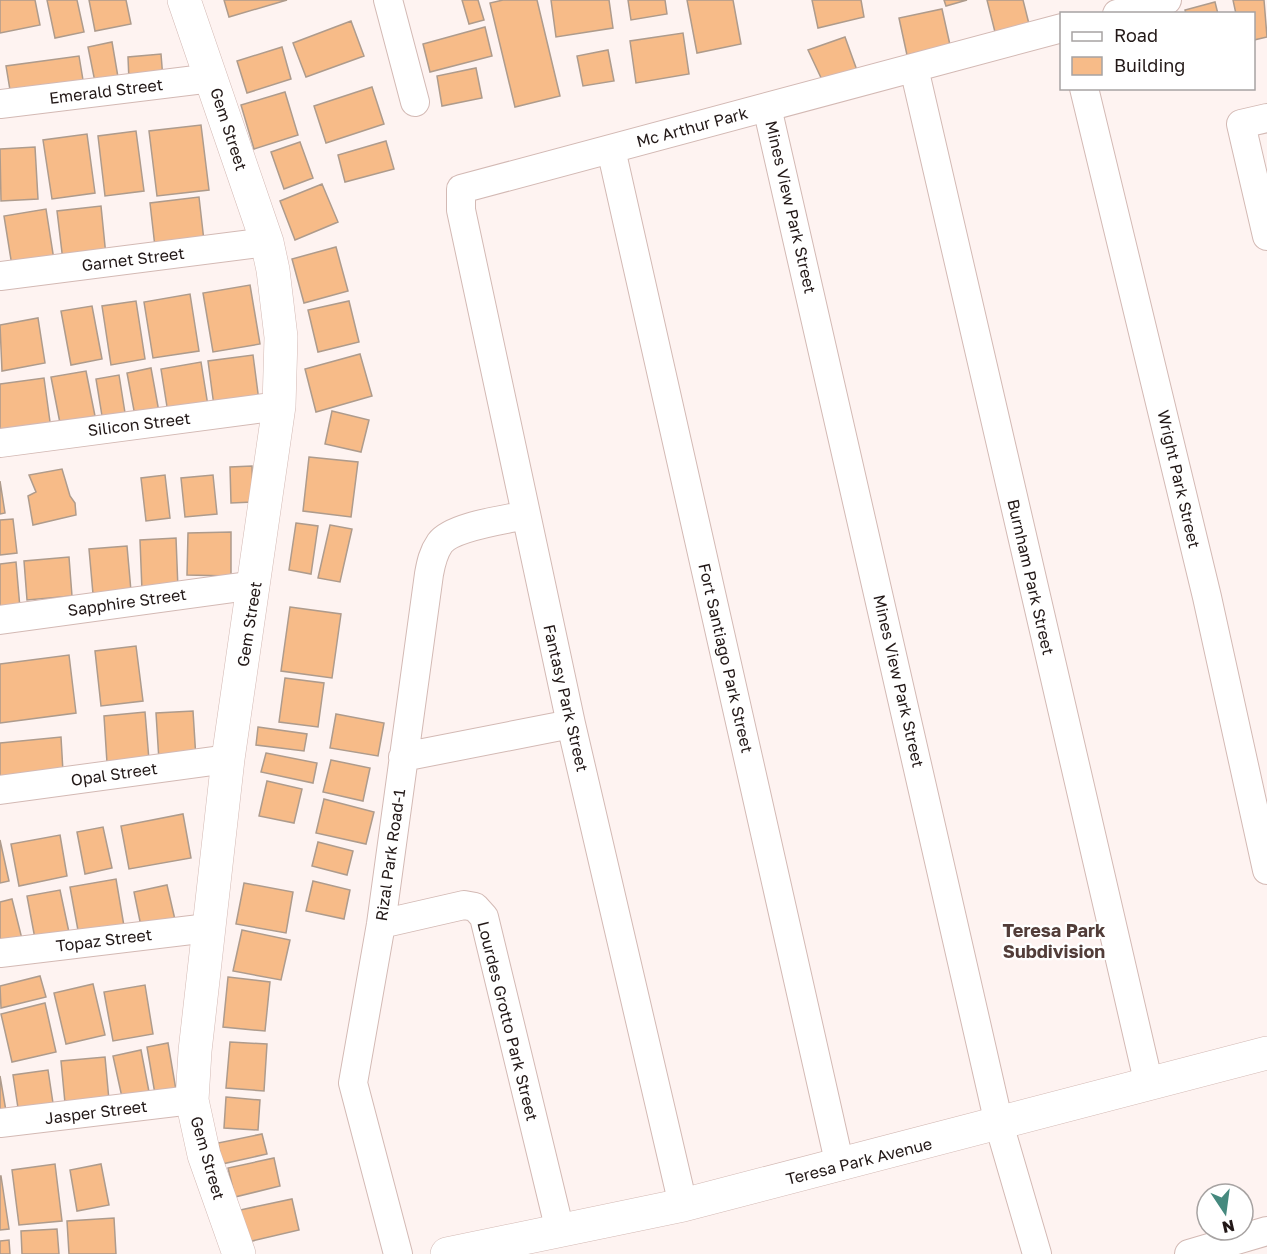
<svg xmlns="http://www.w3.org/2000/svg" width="1267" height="1254" font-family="'Golos Text',sans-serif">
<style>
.building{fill:#f7bb88;stroke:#ae9b8c;stroke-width:1.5}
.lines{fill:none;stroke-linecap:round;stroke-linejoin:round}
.minor-casing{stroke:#d3b9b4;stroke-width:30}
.tertiary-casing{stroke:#d3b9b4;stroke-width:34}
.minor{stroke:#fff;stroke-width:28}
.tertiary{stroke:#fff;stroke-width:33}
.labels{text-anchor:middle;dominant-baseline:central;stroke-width:4.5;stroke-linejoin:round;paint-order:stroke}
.street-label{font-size:16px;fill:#221817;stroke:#fff}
.neighbourhood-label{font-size:18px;font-weight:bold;fill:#523d39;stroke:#fff}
</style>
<rect width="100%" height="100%" fill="#fef3f1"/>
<path class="building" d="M0,0H35L40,25L0,33Z
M47,0H77L84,32L55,38Z
M89,0H126L131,24L95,31Z
M224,0H287L229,17Z
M462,0H478L484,20L469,24Z
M503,0H537L560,96L515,107L490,3Z
M551,0H609L613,28L556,37Z
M628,0H665L667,14L631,20Z
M687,0H733L741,44L697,53Z
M812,0H861L864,17L818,28Z
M944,0H967L946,6Z
M987,0H1023L1030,28L996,36Z
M1233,0H1264L1267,37L1254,40V14H1236Z
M1215,2L1218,14H1186L1185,10Z
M942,9L950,45L907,55L899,18Z
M351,21L364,56L306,77L293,43Z
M485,27L492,56L430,72L423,44Z
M683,33L689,74L636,83L630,41Z
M845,37L859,76L823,82L808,50Z
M112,42L119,83L96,87L88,47Z
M282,47L291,79L247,93L237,61Z
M608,50L614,81L583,86L577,56Z
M161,54L163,79L129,81L128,57Z
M79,56L84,86L11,96L6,66Z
M476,68L482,98L442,106L437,76Z
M372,87L384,124L326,143L314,106Z
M285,92L298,135L254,149L241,105Z
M201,125L209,190L157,196L149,131Z
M136,131L144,191L105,196L98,136Z
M87,134L95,193L52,199L43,140Z
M386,141L394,169L345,182L338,155Z
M300,142L313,178L284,189L271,152Z
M35,147L38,199L1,201L0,149Z
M322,184L338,222L295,240L280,201Z
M199,197L204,241L155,247L150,203Z
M101,206L106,256L63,261L57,211Z
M46,209L54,260L12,266L4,216Z
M336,247L348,291L304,303L292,259Z
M250,285L260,344L213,352L203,293Z
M190,294L199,351L153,358L144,302Z
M136,301L145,359L111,365L102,306Z
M349,301L359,342L318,352L308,310Z
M92,306L102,359L71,365L61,311Z
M38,318L45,363L2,371L0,325Z
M360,354L372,396L316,412L305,369Z
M253,355L259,401L214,406L208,361Z
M201,362L208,406L168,413L161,369Z
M151,368L159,412L135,416L127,373Z
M86,371L95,416L60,423L51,377Z
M119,375L126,419L103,422L96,379Z
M44,378L51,429L0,436V384Z
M332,411L369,420L361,452L325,444Z
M309,457L358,462L351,517L303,511Z
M252,466L253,502L231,503L230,467Z
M62,469L70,496L75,503L76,515L33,525L28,496L36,492L29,475Z
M165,475L170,518L146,521L141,478Z
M213,475L217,514L185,517L181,478Z
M0,481L5,513L0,514Z
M13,519L17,553L0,555V520Z
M296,523L318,526L311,574L289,570Z
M330,525L352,529L340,582L318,578Z
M231,532V576L187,575L188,533Z
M176,538L178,589L142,591L140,540Z
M127,546L131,591L93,594L89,549Z
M69,557L72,596L27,600L24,561Z
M16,562L20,608L0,610V564Z
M290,607L341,614L332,678L281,671Z
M136,646L143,701L101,706L95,651Z
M69,655L76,713L0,723V664Z
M285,678L324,683L318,727L279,722Z
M193,711L196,759L159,761L156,713Z
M145,712L149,760L107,763L104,716Z
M336,714L384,723L378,756L330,748Z
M258,727L307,734L304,751L256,745Z
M61,737L63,772L0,777V743Z
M266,753L317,763L313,783L261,772Z
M331,760L370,768L363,801L323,792Z
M267,781L302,789L294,823L259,816Z
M324,799L374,812L366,844L316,833Z
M183,814L191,858L129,869L121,826Z
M103,827L112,868L85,874L77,832Z
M60,835L67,876L19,886L11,844Z
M0,840L9,881L0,883Z
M318,842L353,851L347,875L312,866Z
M116,879L125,932L80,941L70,887Z
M313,881L350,890L344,919L306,911Z
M244,883L293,892L286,933L236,924Z
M167,885L176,924L142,931L134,892Z
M60,890L70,937L36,944L27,896Z
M12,899L23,943L0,950V902Z
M242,930L290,940L281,980L233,971Z
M40,976L46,997L1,1008L0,986Z
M228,977L270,982L265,1031L223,1027Z
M93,984L105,1035L66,1044L54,993Z
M145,985L153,1034L113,1041L104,992Z
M45,1003L56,1052L12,1062L1,1014Z
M230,1042L267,1044L264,1091L226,1088Z
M168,1043L176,1090L155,1094L147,1047Z
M141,1050L150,1097L123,1102L113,1056Z
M105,1057L109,1100L65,1103L61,1061Z
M48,1070L53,1103L18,1108L13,1075Z
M0,1076L6,1111L0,1112Z
M226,1097L260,1100L258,1130L224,1128Z
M262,1134L267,1154L222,1164L218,1143Z
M274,1158L280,1186L235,1197L228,1168Z
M55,1164L62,1221L19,1225L12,1170Z
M101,1164L109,1205L77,1211L70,1170Z
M1,1176L9,1229L0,1230V1176Z
M292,1199L299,1230L248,1242L240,1210Z
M114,1218L116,1254H69L67,1221Z
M57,1229L59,1254H22L21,1231Z
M9,1240L10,1254H0V1241Z"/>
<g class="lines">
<defs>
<path id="minor" d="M388,0L415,102
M1117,14L1167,0
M914,68L1149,1085
M1084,88L1207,597L1267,870
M0,104L212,78
M767,107L999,1124L1037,1254
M1267,118L1241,124L1267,236
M611,149L840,1166
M0,276L267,242
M0,443L279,406
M0,620L255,585
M403,757L571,724
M0,790L228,759
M381,924L464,905L475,907L484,917L560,1231
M0,953L208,928
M0,1123L192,1100
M683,1205L571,724L461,210V189L1062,28
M398,1254L353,1083L381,924L429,574C431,563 433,553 440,543C453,526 505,520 526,515
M1189,1254L1267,1231"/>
<path id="tertiary" d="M184,0L267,242L273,270L281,337L279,406L228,759L195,1051L192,1100L204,1155L239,1254
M447,1254L683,1205L1267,1053"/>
</defs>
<use href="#minor" class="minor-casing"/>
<use href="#tertiary" class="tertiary-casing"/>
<use href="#minor" class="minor"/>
<use href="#tertiary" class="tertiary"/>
</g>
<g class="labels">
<g class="street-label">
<text transform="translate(106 91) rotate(-7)">Emerald Street</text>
<text transform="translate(692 127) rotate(-15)">Mc Arthur Park</text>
<text transform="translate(229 129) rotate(72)">Gem Street</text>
<text transform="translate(791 207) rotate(77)">Mines View Park Street</text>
<text transform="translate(133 259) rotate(-7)">Garnet Street</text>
<text transform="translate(139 424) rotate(-7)">Silicon Street</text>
<text transform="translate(1179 479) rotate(77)">Wright Park Street</text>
<text transform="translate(1031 577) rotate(77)">Burnham Park Street</text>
<text transform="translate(127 602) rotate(-8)">Sapphire Street</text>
<text transform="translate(249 624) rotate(-81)">Gem Street</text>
<text transform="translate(726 658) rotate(77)">Fort Santiago Park Street</text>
<text transform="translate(899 681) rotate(77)">Mines View Park Street</text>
<text transform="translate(566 698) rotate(77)">Fantasy Park Street</text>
<text transform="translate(114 774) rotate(-8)">Opal Street</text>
<text transform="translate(390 855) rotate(-82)">Rizal Park Road-1</text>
<text transform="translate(104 940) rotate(-7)">Topaz Street</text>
<text transform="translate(508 1021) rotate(76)">Lourdes Grotto Park Street</text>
<text transform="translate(96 1112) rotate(-7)">Jasper Street</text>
<text transform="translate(208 1158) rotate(74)">Gem Street</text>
<text transform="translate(859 1161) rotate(-14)">Teresa Park Avenue</text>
</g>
<g class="neighbourhood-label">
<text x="1054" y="930">Teresa Park<tspan x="1054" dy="21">Subdivision</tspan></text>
</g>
</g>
<rect x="1060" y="12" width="195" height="78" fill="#ffffff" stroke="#a7a3a2" stroke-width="1.5"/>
<rect x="1072" y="32" width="30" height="9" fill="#ffffff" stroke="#a7a3a2" stroke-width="1.5"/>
<text x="1114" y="42" font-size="18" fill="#221817">Road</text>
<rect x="1072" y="57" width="30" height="18" fill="#f7bb88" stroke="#a7a3a2" stroke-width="1.5"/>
<text x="1114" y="72" font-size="18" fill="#221817">Building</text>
<g transform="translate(1225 1212) rotate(167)"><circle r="28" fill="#ffffff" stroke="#a7a3a2" stroke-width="1.5"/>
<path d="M0-4.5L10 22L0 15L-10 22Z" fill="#45897e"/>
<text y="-9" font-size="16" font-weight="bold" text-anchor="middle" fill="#221817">N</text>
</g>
</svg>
